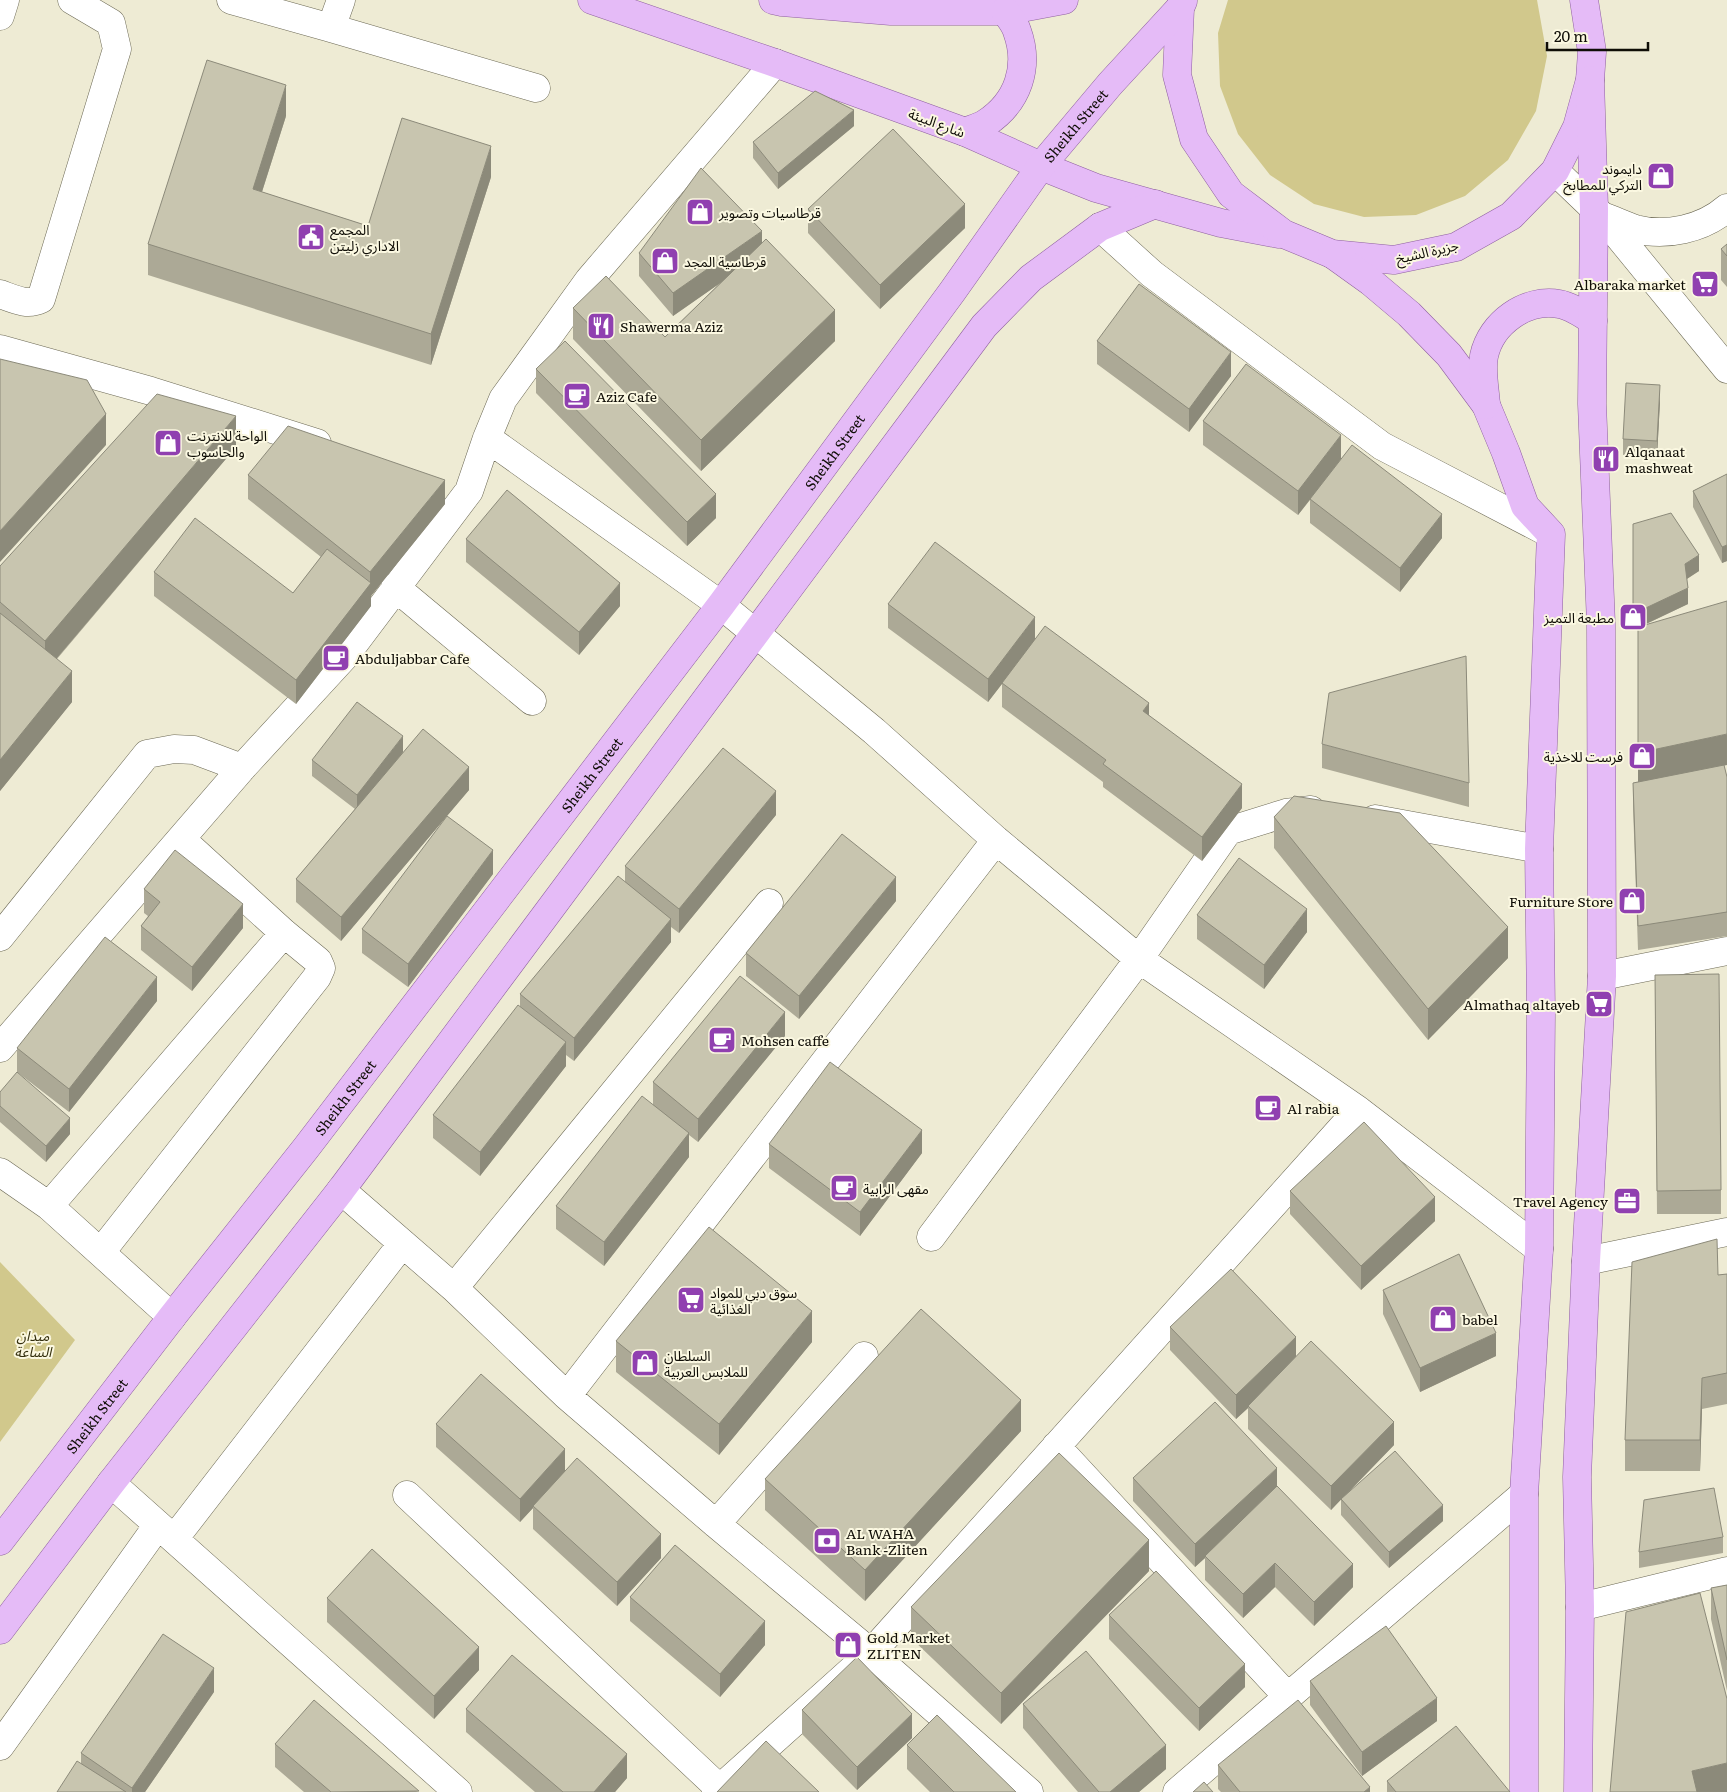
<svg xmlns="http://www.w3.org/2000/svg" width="1727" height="1792" font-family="Literata,'Noto Sans Arabic',serif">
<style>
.green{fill:#d1c88c}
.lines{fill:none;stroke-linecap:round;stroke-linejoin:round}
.minor-casing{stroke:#6c6955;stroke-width:29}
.major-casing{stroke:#8e609f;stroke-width:29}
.minor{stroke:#fff;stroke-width:28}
.major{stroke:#e5bbf7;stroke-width:28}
.wall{fill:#aca996}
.shaded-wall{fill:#8c8a7a}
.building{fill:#c8c5af;stroke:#8c8a7a}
.labels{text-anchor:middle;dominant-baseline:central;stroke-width:4;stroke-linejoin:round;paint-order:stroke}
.street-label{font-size:14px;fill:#0f0d06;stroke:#fbf8e1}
.poi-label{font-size:14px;fill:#0f0d06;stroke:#fbf8e1;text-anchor:start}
.park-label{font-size:14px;font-style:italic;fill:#342f0e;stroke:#fbf8e1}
</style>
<rect width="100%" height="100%" fill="#eeebd4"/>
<path class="green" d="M1228,0H1537L1547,56L1536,111L1508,160L1465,196L1416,215L1364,217L1314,204L1270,175L1238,134L1220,86L1218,33Z
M0,1262L75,1340L0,1442Z"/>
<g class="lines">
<defs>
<path id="minor" d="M231,0L331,28
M341,0L331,28L536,88
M0,16L5,0
M1555,171L1602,216L1727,369
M1602,216C1613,220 1624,225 1635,229C1666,237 1703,229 1727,208
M1100,227L1152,274L1382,446L1547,532
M0,294C14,299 27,306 41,299L117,49L111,23L72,0
M0,349L151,391L317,443
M487,438L721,605L874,731L996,840L1139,959L1358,1110L1539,1249
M395,587L532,701
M1375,819L1539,849
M0,937L147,754L174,749L194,750L242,768
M1602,976L1727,951
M0,1048L242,768L344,657L469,491L487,438L503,399L589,280L775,63
M0,1172L49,1206L172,1317
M341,1190L454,1288L567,1396L716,1524L871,1653L1029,1792
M49,1206L284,933
M931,1237L1139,959L1228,831L1286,813L1311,810
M101,1252L317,977L321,968L318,961L284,933L181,839
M1586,1261L1727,1232
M454,1288L769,903
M567,1396L996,840
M1056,1446L1288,1697
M111,1483L458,1792
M407,1495L720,1789
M716,1524L864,1356
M174,1539L402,1244
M1580,1607L1727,1571
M0,1746L158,1525
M716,1792L871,1653L1358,1110
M1177,1792L1524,1494"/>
<g id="major">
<path d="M592,0L775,63L965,132L1041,166L1096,188L1221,223L1279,234"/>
<path d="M773,0L782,2L891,11H1005L1064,0"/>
<path d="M1183,1L1180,8L1177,75L1194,139L1231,194L1284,234L1332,254L1394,260L1456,247L1511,216L1555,171L1577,127L1590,80L1592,52L1584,0"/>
<path d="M965,132C972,129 980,127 986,123C1018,102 1030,67 1017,31C1015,24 1009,17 1005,11"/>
<path d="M1332,254L1371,282L1409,314L1449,355L1486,405L1506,453L1525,506L1551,534L1539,849L1541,1012L1539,1249L1524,1494V1792"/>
<path d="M1486,405C1485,389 1481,371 1484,356C1491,323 1526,298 1559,304C1571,306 1583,314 1593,321"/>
<path id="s1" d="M0,1541L172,1317L306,1148L721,605L952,292L1041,166L1110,84L1180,8"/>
<path d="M0,1630L111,1483L341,1190L984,326L1031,278L1100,227L1155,204"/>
<path d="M1578,1792L1580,1607L1577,1477L1586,1261L1602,976L1601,624L1592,404L1594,209L1590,80"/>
</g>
</defs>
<use href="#minor" class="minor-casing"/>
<use href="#major" class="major-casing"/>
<use href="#minor" class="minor"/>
<use href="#major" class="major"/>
</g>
<path class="wall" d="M286,116L262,192L368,226L491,177L431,365L148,275V244Z
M854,126L778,189L753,158V142Z
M808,209L965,228L880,309L808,233Z
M762,244L835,341L701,471L573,339V308L665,337L720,283L673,316L639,276V253Z
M1727,244V287L1721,280V249Z
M1097,341L1231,376L1189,432L1097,364Z
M536,369L716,518L687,546L536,393Z
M1660,401L1657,457L1623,455V439Z
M1203,421L1341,459L1442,538L1400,592L1310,523V500L1298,515L1203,445Z
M236,447L57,659L72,702L0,791V566Z
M1727,474V561L1722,563L1693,507V491Z
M248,475L445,504L371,596V606L296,704L154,596V572L293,593L321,557L248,499Z
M1633,524L1699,571L1687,579L1688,604L1640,627L1724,766L1727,777V936L1638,950L1633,806V783L1638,782V628L1633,630Z
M466,539L620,606L579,655L466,562Z
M888,604L1035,640L1149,715L1242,808L1202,861L1103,787V782L1002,707V684L988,702L888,628Z
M1322,744L1469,783V807L1322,768Z
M403,752L469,790L341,941L296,902V879L355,809L312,776V760Z
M776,815L679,933L671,927V942L574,1061L566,1055V1066L480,1176L433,1138V1115L520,1007V994L625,882V866Z
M1274,817L1508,958L1428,1040L1274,848Z
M493,874L408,987L362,953V929Z
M144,889L243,928L192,991L141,950V926L148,916L144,913Z
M896,901L799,1019L746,976V953Z
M1197,915L1307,932L1264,989L1197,939Z
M1655,975L1721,1190V1214H1657Z
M157,1001L69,1112L17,1072V1048Z
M785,1036L698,1142L689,1135V1157L604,1266L556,1229V1206L653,1105V1082Z
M0,1092L70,1134L46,1162L0,1122Z
M769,1144L922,1153L860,1236L769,1168Z
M1290,1191L1435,1221L1361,1290L1290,1214Z
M1727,1274V1404L1702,1409L1700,1471H1625V1440L1718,1275Z
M1383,1290L1496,1356L1420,1392L1383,1314Z
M1170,1327L1296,1356L1394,1445L1347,1494L1443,1521L1389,1568L1341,1515V1499L1331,1510L1248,1429V1408L1236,1419L1170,1350Z
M616,1341L812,1342L719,1455L616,1372Z
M436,1424L565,1471L661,1558L617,1606L533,1529V1508L520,1522L436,1447Z
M1021,1431L865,1601L765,1510V1479Z
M1133,1478L1277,1486L1353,1587L1314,1626L1275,1587L1243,1618L1205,1580V1558L1195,1567L1133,1501Z
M1723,1537V1553L1639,1568V1552Z
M1149,1571L1001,1724L911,1638V1607Z
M1727,1585V1691L1711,1619V1588Z
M630,1597L765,1645L720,1697L630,1621Z
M327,1598L479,1670L434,1719L327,1622Z
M1109,1615L1245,1687L1199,1731L1109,1639Z
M1310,1681L1437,1721L1362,1776L1310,1705Z
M214,1692L145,1792H57L81,1764V1753Z
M1023,1704L1166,1769L1139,1792H1078L1023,1728Z
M466,1709L627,1778L615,1792H535L466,1732Z
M802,1710L912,1738L857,1790L802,1734Z
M275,1744L419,1792H304L275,1767Z
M907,1745L1016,1792H930L907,1769Z
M1218,1765L1370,1792H1221L1218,1789Z
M1387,1781L1510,1792H1387Z"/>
<path class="shaded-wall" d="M286,85V116L253,220V189Z
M854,110V126L778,189V173Z
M491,146V177L431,365V334Z
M965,204V228L880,309V285Z
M762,231V254L673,316V293Z
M835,310V341L701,471V440Z
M1231,352V376L1189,432V409Z
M1660,385V401L1657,457V441Z
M106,414V445L0,562V531Z
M236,416V447L45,672V641Z
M1341,435V459L1298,515V491Z
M445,480V504L371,596V606L296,704V680L370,583V572Z
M716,494V518L687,546V522Z
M1442,514V538L1400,592V568Z
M1727,545V561L1722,563V547Z
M1699,555V571L1685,580V564Z
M620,583V606L579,655V632Z
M1688,588V604L1633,630V614Z
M1035,617V641L988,702V679Z
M72,671V702L0,791V760Z
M1149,703V727L1143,711Z
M1727,734V765L1638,784V753Z
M403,736V752L357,811V795Z
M469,767V790L341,941V917Z
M1242,784V808L1202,861V837Z
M776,791V815L679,933V909Z
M493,850V874L408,987V964Z
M896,877V901L799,1019V996Z
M243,904V928L192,991V967Z
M1307,909V932L1264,989V965Z
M671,919V942L574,1061V1038Z
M1508,927V958L1428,1040V1009Z
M157,977V1001L69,1112V1089Z
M785,1012V1036L698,1142V1119Z
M566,1042V1066L480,1176V1152Z
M70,1118V1134L46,1162V1146Z
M922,1130V1153L860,1236V1212Z
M689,1133V1157L604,1266V1242Z
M1435,1197V1221L1361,1290V1266Z
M812,1311V1342L719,1455V1424Z
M1496,1333V1356L1420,1392V1368Z
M1296,1337V1361L1248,1406V1408L1236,1419V1395Z
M1702,1378V1409L1700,1471V1440Z
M1021,1400V1431L865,1601V1570Z
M1394,1422V1445L1331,1510V1486Z
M565,1449V1473L533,1506V1508L520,1522V1499Z
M1277,1468V1491L1205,1556V1558L1195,1567V1544Z
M1443,1505V1521L1389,1568V1552Z
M661,1534V1558L617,1606V1582Z
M1149,1540V1571L1001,1724V1693Z
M1275,1563V1587L1243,1618V1594Z
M1353,1564V1587L1314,1626V1602Z
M765,1621V1645L720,1697V1674Z
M479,1647V1670L434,1719V1696Z
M1245,1664V1687L1199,1731V1708Z
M214,1668V1692L145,1792H132V1788Z
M1437,1698V1721L1362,1776V1752Z
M912,1714V1738L857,1790V1767Z
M1166,1745V1769L1139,1792H1110Z
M627,1754V1778L615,1792H594Z
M1727,1763V1792H1692V1771Z
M1370,1787V1792H1364Z"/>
<path class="building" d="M207,60L286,85L253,189L368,226L402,118L491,146L431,334L148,244Z
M815,91L854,110L778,173L753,142Z
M893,129L965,204L880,285L808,209Z
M701,168L762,231L673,293L639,253Z
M766,239L835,310L701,440L573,308L606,276L665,337Z
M1727,244V256L1721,249Z
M1139,284L1231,352L1189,409L1097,341Z
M565,341L716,494L687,522L536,369Z
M0,359L87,380L106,414L0,531Z
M1246,364L1341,435L1298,491L1203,421Z
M1626,383L1660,385L1657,441L1623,439Z
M157,394L236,416L45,641L0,602V566Z
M288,426L445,480L370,572L248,475Z
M1352,445L1442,514L1400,568L1310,499Z
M1727,474V545L1722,547L1693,491Z
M507,490L620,583L579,632L466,539Z
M1671,513L1699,555L1685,564L1688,588L1633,614V524Z
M195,518L293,593L327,549L371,583L296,680L154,572Z
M935,542L1035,617L988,679L888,604Z
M1727,601V734L1638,753V627Z
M0,613L72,671L0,760Z
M1045,626L1149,703L1143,711L1242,784L1202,837L1103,764L1106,760L1002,683Z
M1466,656L1469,783L1322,744L1329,693Z
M357,702L403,736L357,795L312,760Z
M423,729L469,767L341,917L296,879Z
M723,748L776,791L679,909L625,866Z
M1724,765L1727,777V912L1638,926L1633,783Z
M1294,796L1400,813L1508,927L1428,1009L1274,817Z
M447,816L493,850L408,964L362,929Z
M842,834L896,877L799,996L746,953Z
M175,850L243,904L192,967L141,926L160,902L144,889Z
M1239,858L1307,909L1264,965L1197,915Z
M618,876L671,919L574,1038L520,994Z
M105,937L157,977L69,1089L17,1048Z
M1719,974L1721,1190L1657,1191L1655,975Z
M740,976L785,1012L698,1119L653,1082Z
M518,1005L566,1042L480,1152L433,1115Z
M830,1062L922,1130L860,1212L769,1144Z
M17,1072L70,1118L46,1146L0,1106V1092Z
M642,1096L689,1133L604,1242L556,1206Z
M1364,1122L1435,1197L1361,1266L1290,1191Z
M709,1227L812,1311L719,1424L616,1341Z
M1717,1239L1718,1275L1727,1274V1373L1702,1378L1700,1440H1625L1632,1262Z
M1459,1254L1496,1333L1420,1368L1383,1290Z
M1231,1269L1296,1337L1236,1395L1170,1327Z
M921,1309L1021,1400L865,1570L765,1479Z
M1311,1341L1394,1422L1331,1486L1248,1406Z
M481,1374L565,1449L520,1499L436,1424Z
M1215,1402L1277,1468L1195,1544L1133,1478Z
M1395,1451L1443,1505L1389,1552L1341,1499Z
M1059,1453L1149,1540L1001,1693L911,1607Z
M577,1458L661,1534L617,1582L533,1506Z
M1277,1486L1353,1564L1314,1602L1275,1563L1243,1594L1205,1556Z
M1714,1488L1723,1537L1639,1552L1644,1500Z
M675,1545L765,1621L720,1674L630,1597Z
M372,1549L479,1647L434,1696L327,1598Z
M1156,1571L1245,1664L1199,1708L1109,1615Z
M1727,1585V1660L1711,1588Z
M1700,1593L1727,1699V1763L1692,1771L1697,1792H1610L1626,1612Z
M1386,1626L1437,1698L1362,1752L1310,1681Z
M163,1634L214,1668L132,1788L81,1753Z
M1086,1651L1166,1745L1110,1792H1099L1023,1704Z
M512,1655L627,1754L594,1792H563L466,1709Z
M857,1657L912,1714L857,1767L802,1710Z
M314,1700L419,1791L331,1792L275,1744Z
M1298,1700L1370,1787L1364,1792H1240L1218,1765Z
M937,1715L1016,1792H954L907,1745Z
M1456,1726L1510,1792H1396L1387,1781Z
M766,1741L819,1792H717Z
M77,1761L126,1792H57Z
M1204,1782L1213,1792H1193Z"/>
<defs>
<symbol id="shop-square" viewBox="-11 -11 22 22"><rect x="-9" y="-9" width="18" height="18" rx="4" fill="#9040b0" stroke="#fbf8e1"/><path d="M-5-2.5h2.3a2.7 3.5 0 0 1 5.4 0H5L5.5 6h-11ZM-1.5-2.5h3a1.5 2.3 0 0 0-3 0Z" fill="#fff"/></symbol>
<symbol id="civic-square" viewBox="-11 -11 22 22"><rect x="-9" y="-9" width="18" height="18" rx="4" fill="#9040b0" stroke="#fbf8e1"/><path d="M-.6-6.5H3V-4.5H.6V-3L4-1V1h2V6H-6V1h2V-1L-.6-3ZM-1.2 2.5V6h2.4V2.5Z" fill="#fff"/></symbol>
<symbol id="supermarket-square" viewBox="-11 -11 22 22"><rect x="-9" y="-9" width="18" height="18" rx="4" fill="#9040b0" stroke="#fbf8e1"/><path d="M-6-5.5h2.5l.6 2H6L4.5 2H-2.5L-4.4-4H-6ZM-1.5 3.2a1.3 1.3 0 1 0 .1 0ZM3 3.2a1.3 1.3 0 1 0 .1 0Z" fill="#fff"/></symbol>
<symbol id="restaurant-square" viewBox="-11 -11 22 22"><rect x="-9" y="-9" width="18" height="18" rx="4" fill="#9040b0" stroke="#fbf8e1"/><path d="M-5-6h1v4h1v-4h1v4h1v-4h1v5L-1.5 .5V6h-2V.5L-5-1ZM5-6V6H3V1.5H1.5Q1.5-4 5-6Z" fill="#fff"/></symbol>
<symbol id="cafe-square" viewBox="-11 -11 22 22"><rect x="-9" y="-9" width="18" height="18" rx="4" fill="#9040b0" stroke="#fbf8e1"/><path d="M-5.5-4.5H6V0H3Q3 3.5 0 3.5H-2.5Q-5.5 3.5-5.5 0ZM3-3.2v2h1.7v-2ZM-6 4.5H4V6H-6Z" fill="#fff"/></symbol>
<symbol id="office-square" viewBox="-11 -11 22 22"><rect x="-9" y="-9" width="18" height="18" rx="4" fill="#9040b0" stroke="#fbf8e1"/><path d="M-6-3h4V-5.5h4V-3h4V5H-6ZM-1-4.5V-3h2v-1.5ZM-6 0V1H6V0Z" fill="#fff"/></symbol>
<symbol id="bank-square" viewBox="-11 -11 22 22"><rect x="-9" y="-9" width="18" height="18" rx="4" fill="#9040b0" stroke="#fbf8e1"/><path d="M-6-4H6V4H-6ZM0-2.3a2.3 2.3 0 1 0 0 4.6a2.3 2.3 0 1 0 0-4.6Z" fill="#fff"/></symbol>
</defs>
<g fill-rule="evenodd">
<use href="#shop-square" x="1645" y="160" width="32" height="32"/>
<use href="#shop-square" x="684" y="196" width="32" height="32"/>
<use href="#civic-square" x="295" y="221" width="32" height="32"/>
<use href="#shop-square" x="649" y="245" width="32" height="32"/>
<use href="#supermarket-square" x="1689" y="268" width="32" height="32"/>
<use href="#restaurant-square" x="585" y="310" width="32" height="32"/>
<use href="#cafe-square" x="561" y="380" width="32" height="32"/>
<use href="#shop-square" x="152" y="427" width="32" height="32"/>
<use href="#restaurant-square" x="1590" y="443" width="32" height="32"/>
<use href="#shop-square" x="1617" y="601" width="32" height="32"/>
<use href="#cafe-square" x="320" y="642" width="32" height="32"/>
<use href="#shop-square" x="1626" y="740" width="32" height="32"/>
<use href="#shop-square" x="1616" y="885" width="32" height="32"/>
<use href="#supermarket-square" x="1583" y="988" width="32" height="32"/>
<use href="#cafe-square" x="706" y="1024" width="32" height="32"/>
<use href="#cafe-square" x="1252" y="1092" width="32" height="32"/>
<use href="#cafe-square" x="828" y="1172" width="32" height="32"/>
<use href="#office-square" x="1611" y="1185" width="32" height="32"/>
<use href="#supermarket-square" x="675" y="1284" width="32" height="32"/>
<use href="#shop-square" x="1427" y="1303" width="32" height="32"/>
<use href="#shop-square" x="629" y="1347" width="32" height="32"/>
<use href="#bank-square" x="811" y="1525" width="32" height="32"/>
<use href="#shop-square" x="832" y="1629" width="32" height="32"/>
</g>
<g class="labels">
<g class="street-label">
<text transform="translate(937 122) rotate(20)">شارع البيئة</text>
<text stroke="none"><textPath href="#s1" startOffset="1778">Sheikh Street</textPath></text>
<text transform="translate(1427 251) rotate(-13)">جزيرة الشيخ</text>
<text stroke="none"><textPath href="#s1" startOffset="1372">Sheikh Street</textPath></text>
<text stroke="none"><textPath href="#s1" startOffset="968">Sheikh Street</textPath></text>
<text stroke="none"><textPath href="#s1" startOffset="562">Sheikh Street</textPath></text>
<text stroke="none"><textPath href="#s1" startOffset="158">Sheikh Street</textPath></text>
</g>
<g class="poi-label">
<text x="1642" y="168" text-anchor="end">دايموند<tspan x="1642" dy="16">التركي للمطابخ</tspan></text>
<text x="719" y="212">قرطاسيات وتصوير</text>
<text x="330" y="229">المجمع<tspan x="330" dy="16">الاداري زليتن</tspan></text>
<text x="684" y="261">قرطاسية المجد</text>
<text x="1686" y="284" text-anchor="end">Albaraka market</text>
<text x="620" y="326">Shawerma Aziz</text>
<text x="596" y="396">Aziz Cafe</text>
<text x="187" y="435">الواحة للانترنت<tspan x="187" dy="16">والحاسوب</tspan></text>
<text x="1625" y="451">Alqanaat<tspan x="1625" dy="16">mashweat</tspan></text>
<text x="1614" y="617" text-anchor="end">مطبعة التميز</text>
<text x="355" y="658">Abduljabbar Cafe</text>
<text x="1623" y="756" text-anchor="end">فرست للاخذية</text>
<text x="1613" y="901" text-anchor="end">Furniture Store</text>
<text x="1580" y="1004" text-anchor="end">Almathaq altayeb</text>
<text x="741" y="1040">Mohsen caffe</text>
<text x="1287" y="1108">Al rabia</text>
<text x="863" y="1188">مقهى الرابية</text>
<text x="1608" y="1201" text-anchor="end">Travel Agency</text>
<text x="710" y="1292">سوق دبي للمواد<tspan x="710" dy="16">الغذائية</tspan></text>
<text x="1462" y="1319">babel</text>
<text x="664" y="1355">السلطان<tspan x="664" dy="16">للملابس العربية</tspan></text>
<text x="846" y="1533">AL WAHA<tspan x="846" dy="16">Bank -Zliten</tspan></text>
<text x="867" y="1637">Gold Market<tspan x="867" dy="16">ZLITEN</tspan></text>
</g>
<g class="park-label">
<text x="33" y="1335">ميدان<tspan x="33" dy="16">الساعة</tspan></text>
</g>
</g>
<path d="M1547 42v8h101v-8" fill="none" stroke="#0f0d06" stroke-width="2.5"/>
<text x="1554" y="42" font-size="15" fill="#0f0d06" stroke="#fbf8e1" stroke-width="4" paint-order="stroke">20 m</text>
</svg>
